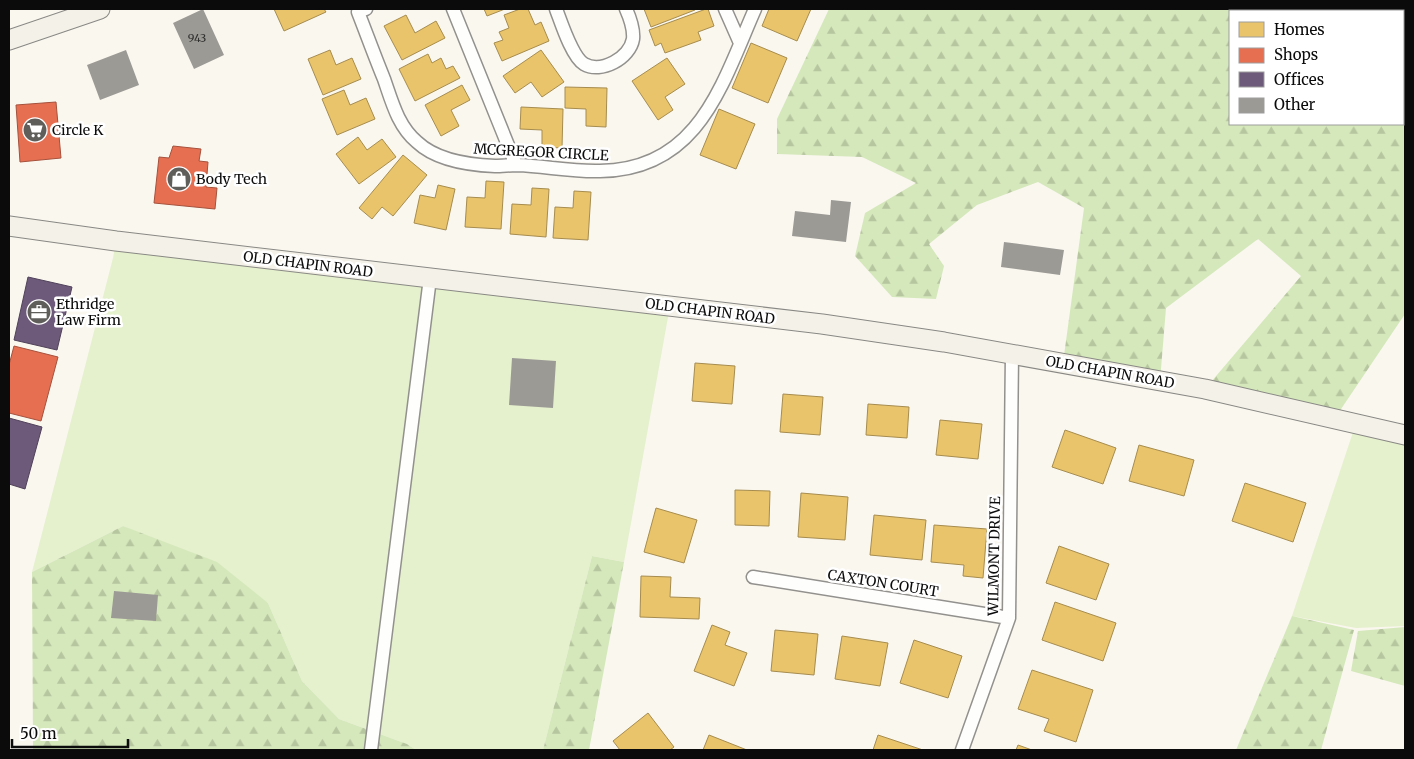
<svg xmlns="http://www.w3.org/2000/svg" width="1414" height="759" font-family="Merriweather,serif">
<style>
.grass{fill:#e5f0cd}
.forest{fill:url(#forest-firs);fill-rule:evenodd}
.homes{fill:#e9c46a;stroke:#a68c4e}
.shops{fill:#e76f51;stroke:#a5513c}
.offices{fill:#6d597a;stroke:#504259}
.building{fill:#9c9a95}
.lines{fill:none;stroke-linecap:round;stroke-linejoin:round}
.street-casing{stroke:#93918e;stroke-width:15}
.secondary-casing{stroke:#898884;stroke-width:21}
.street{stroke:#fefefd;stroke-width:12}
.secondary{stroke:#f4f2e8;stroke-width:19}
.labels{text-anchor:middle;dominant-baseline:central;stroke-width:5;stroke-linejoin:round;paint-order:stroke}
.number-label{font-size:11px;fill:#2f2f2e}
.poi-label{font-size:14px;fill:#0b0b0b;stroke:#fff;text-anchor:start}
.street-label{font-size:14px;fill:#0b0b0b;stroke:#fff}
</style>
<defs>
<pattern id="forest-firs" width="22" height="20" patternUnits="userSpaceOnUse" patternTransform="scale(1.25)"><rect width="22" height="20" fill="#d5e8bb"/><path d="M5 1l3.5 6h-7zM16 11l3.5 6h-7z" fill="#b6c69f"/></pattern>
</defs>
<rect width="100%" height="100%" fill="#faf7ef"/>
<path class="grass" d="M116,241L670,306L624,562L592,556L543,750H416L407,744L339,719L302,681L268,603L123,526L32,572L113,258Z
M1356,423L1405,435V626L1356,628L1292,616Z"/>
<path class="forest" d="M829,9H1405V314L1335,418L1205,389L1301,276L1258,239L1166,308L1160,381L1063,363L1084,208L1038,182L977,205L929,244L944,266L936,299L892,297L855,256L865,213L916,183L862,157L777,154V119ZM1230,11H1403V124H1230Z
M123,526L217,562L268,603L302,681L339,719L407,744L416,750H33L32,572Z
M592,556L624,562L589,750H543Z
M1292,616L1354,630L1321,750H1236Z
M1405,627V686L1351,671L1358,631Z"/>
<path class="homes" d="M274,9H324L326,12L284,31Z
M484,9H505L487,16Z
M520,9H528L535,25L541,22L549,41L502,61L494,43L503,40L499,32L509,28L504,15Z
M644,9H695V10L651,27Z
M706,9H708L714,26L698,32L701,40L665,53L661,43L655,46L649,30Z
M769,9H811L797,41L762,26Z
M406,15L415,33L436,21L445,38L402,60L384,26Z
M751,43L787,58L768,103L732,88Z
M330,50L336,65L352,58L361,79L323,95L308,59Z
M541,50L564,82L542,97L531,82L515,93L503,76Z
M428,54L432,63L441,58L446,69L453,66L460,78L415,101L399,69Z
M667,58L685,84L665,97L673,110L658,120L632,81Z
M462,85L470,100L451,110L459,126L441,136L425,105Z
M565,87L607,88L606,127L586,126V109L565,108Z
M344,90L350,105L366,98L375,119L337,135L322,99Z
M521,107L563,109L562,148L542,147V130L520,129Z
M719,109L755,124L736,169L700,155Z
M358,137L367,150L382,139L396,157L359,184L336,154Z
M403,155L427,175L393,216L382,207L372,219L359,208Z
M486,181L504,182L501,229L465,227L467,197L485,198Z
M438,185L455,189L446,230L414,223L420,195L435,198Z
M532,188L549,189L546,237L510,234L512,204L531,205Z
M574,191L591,192L588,240L553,238L555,207L573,208Z
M695,363L735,366L732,404L692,401Z
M783,394L823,397L820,435L780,432Z
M868,404L909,407L907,438L866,435Z
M940,420L982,424L978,459L936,455Z
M1065,430L1116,448L1103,484L1052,467Z
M1139,445L1194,460L1184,496L1129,481Z
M1245,483L1306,503L1293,542L1232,521Z
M735,490L770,491L769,526L735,525Z
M801,493L848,497L845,540L798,537Z
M656,508L697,520L684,563L644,552Z
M874,515L926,520L922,560L870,555Z
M934,525L987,529L983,578L963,576L964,565L931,562Z
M1059,546L1109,564L1096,600L1046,583Z
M641,576L671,577L670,597L700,598L699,619L640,617Z
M1055,602L1116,623L1103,661L1042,640Z
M712,625L730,632L725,645L747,653L734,686L694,671Z
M775,630L818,634L814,675L771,671Z
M842,636L888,643L880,686L835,679Z
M914,640L962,656L948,698L900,683Z
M1032,670L1093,690L1076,742L1044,731L1049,719L1018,709Z
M648,713L674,747L670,750H620L613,741Z
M709,735L747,750H703Z
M878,735L923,750H873Z
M1018,745L1032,750H1016Z"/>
<path class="shops" d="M56,102L61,158L20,162L16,105Z
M173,146L201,149L199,161L208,162L206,187L217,188L215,209L154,203L159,157L169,158Z
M14,346L58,357L41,421L9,413V365Z"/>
<path class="offices" d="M28,277L72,287L57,350L14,340Z
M9,418L42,427L25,489L9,484Z"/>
<path class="building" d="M203,9L224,55L194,69L173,23Z
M126,50L139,85L100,100L87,65Z
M831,200L851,202L846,242L792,236L795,211L830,215Z
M1004,242L1064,250L1060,275L1001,267Z
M512,358L556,361L553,408L509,405Z
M114,591L158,595L156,621L111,618Z"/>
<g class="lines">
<defs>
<path id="street" d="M366,9L358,12C367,35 375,57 384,79C392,102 398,126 417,142C436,160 469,165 495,166C502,166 510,165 517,165C545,166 572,172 600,171C699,170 722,84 755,9
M453,9L516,165
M556,9C561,22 572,57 584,64C601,74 630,58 633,39C634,29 630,18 626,9
M725,9L740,43
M753,577L1009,618
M371,750L430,278
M962,750L1009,618L1012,353"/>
<path id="secondary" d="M9,40L100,9
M9,226L116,241L822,324L944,342L1205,389L1405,435"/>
</defs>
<use href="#street" class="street-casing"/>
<use href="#secondary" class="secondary-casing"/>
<use href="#street" class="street"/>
<use href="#secondary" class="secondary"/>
</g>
<defs>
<symbol id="supermarket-disc" viewBox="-11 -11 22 22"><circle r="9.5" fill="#5f5e5b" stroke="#fff"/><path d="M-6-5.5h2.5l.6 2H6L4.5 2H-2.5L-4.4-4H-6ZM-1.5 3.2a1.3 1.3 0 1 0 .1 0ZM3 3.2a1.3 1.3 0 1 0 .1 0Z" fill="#fff"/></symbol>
<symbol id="shop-disc" viewBox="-11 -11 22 22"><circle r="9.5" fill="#5f5e5b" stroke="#fff"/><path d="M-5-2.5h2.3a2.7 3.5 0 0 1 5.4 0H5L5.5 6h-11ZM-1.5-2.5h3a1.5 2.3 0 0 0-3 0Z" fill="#fff"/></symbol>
<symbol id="office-disc" viewBox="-11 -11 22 22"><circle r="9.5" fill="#5f5e5b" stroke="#fff"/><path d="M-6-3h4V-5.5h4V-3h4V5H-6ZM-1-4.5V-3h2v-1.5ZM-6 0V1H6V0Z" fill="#fff"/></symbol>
</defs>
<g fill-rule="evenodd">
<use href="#supermarket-disc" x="21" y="116" width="28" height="28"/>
<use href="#shop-disc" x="165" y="165" width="28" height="28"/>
<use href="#office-disc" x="25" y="298" width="28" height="28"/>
</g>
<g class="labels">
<g class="number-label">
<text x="197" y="38">943</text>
</g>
<g class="poi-label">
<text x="52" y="130">Circle K</text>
<text x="196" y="179">Body Tech</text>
<text x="56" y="304">Ethridge<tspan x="56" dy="16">Law Firm</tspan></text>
</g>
<g class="street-label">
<text transform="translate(541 152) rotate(3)">MCGREGOR CIRCLE</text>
<text transform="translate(308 264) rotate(7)">OLD CHAPIN ROAD</text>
<text transform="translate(710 311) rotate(7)">OLD CHAPIN ROAD</text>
<text transform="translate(1110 372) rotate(10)">OLD CHAPIN ROAD</text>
<text transform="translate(994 556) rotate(-89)">WILMONT DRIVE</text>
<text transform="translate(883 583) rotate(9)">CAXTON COURT</text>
</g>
</g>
<rect width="1414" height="759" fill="none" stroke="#0b0b0b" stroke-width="20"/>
<rect x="1229" y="10" width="175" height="115" fill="#ffffff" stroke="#9d9d9d"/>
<rect x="1239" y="22" width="25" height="15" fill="#e9c46a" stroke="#9d9d9d"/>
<text x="1274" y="35" font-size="15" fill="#0b0b0b">Homes</text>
<rect x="1239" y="48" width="25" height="15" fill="#e76f51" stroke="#9d9d9d"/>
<text x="1274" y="60" font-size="15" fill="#0b0b0b">Shops</text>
<rect x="1239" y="72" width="25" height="15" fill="#6d597a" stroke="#9d9d9d"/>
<text x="1274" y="85" font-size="15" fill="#0b0b0b">Offices</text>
<rect x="1239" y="98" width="25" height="15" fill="#9c9a95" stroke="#9d9d9d"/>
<text x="1274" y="110" font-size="15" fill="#0b0b0b">Other</text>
<path d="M12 739v8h116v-8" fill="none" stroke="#0b0b0b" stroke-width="2.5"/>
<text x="20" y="739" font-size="15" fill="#0b0b0b" stroke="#ffffff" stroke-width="4" paint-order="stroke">50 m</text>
</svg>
